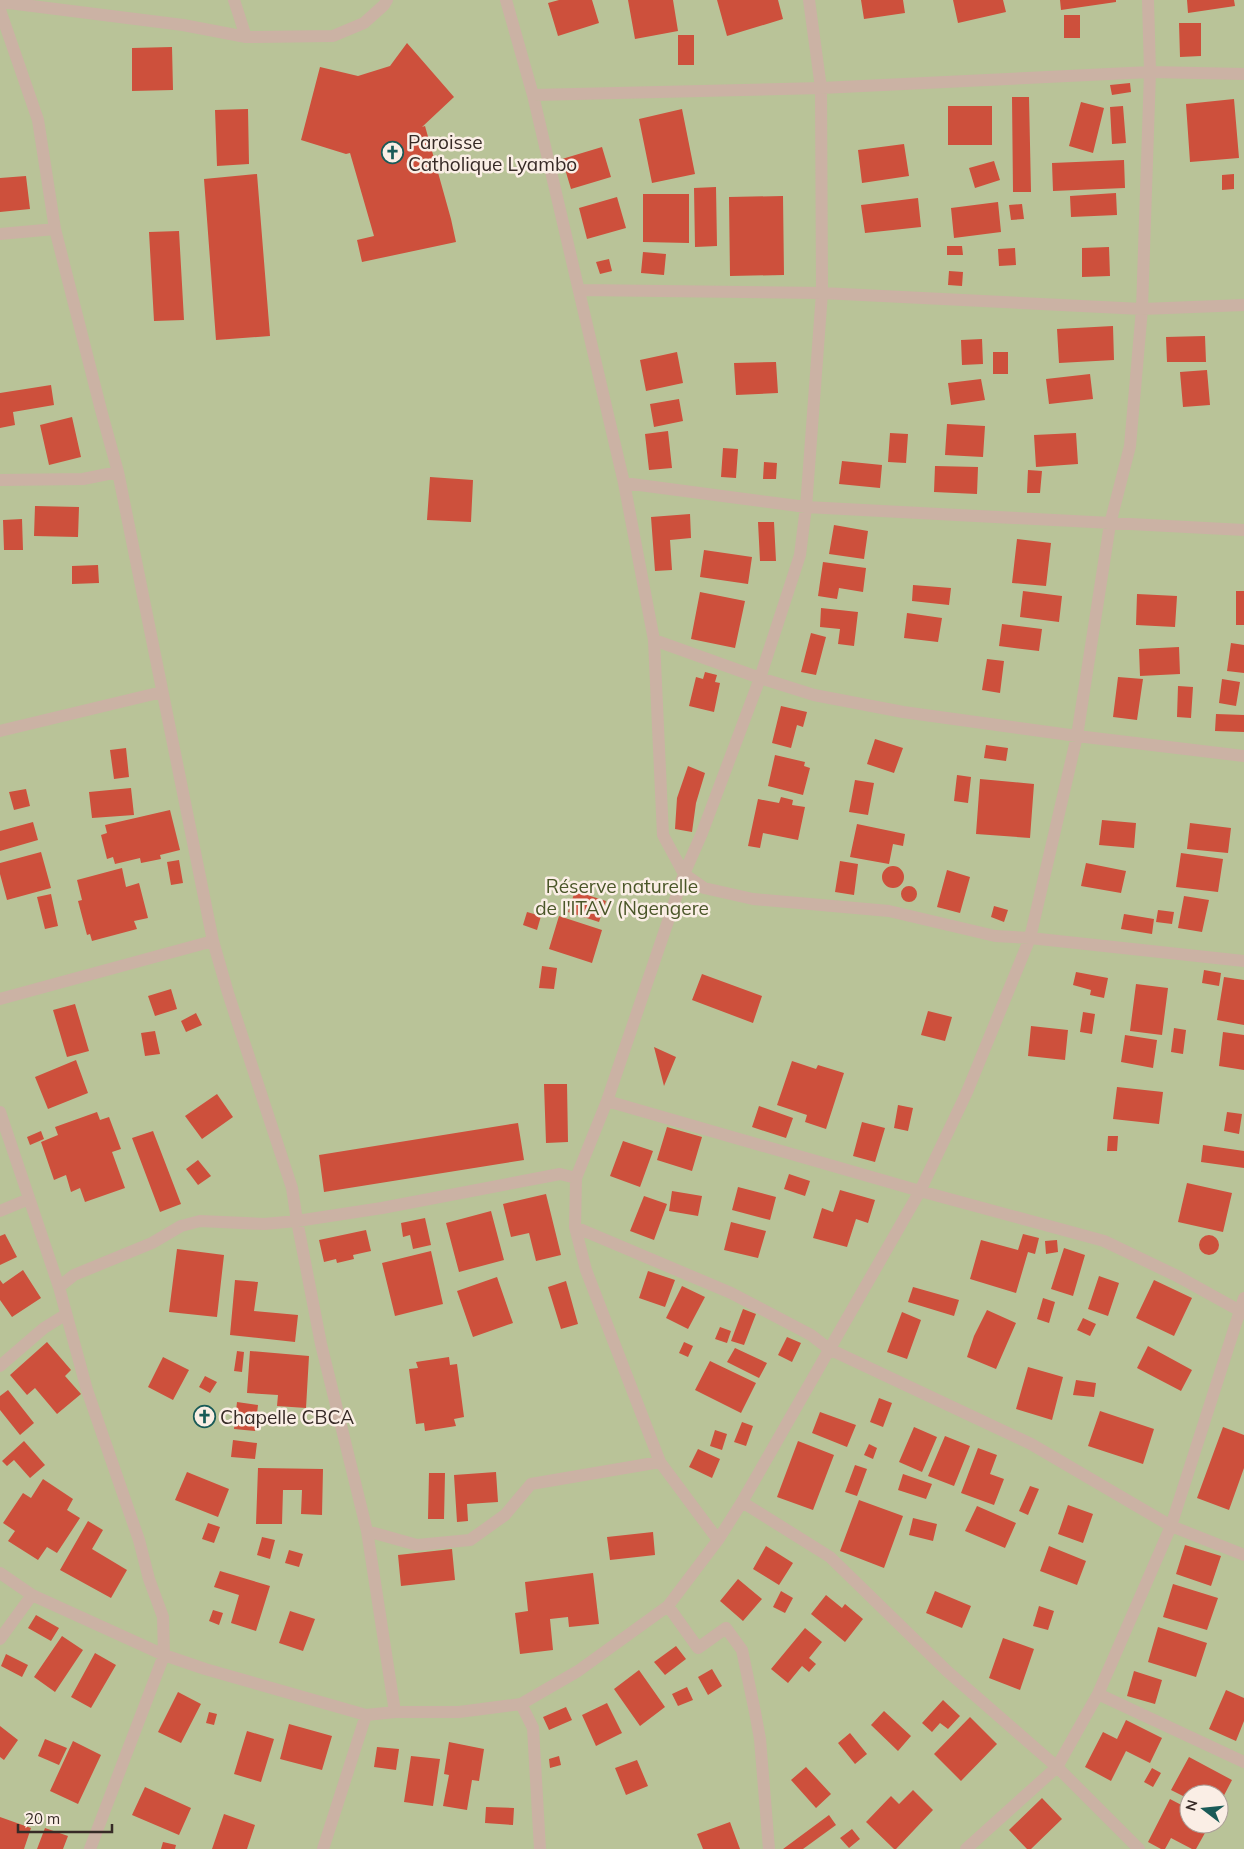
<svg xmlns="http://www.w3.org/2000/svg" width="1244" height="1849" font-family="Mulish,sans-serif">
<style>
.green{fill:#b9c398;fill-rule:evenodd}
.building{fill:#cd503c}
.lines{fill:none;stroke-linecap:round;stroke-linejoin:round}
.minor{stroke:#cbb2a4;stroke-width:12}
.labels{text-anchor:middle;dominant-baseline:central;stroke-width:5;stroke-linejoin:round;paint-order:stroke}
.poi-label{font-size:19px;fill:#362a26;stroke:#faeee5;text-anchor:start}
.park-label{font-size:19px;fill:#4a5628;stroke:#faeee5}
</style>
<rect width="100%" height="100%" fill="#f3e4d9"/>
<path class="green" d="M0,0H1244V1849H0ZM1189,1794H1219V1824H1189Z"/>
<path class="building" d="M559,0H592L599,23L558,36L548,3Z
M628,0H673L678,31L635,39Z
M717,0H778L783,19L727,36Z
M861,0H903L905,13L864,19Z
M953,0H1003L1006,12L958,23Z
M1060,0H1116V2L1061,10Z
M1187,0H1234L1235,6L1188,13Z
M1064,15H1080V38H1064Z
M1179,23H1201V56L1180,57Z
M678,35H694V65H678Z
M407,43L454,97L422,127L425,126L451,219L456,242L362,262L357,240L374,236L350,153L346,154L301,140L320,67L358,76L390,66Z
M172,47L173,90L132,91V48Z
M1130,83L1131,92L1112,95L1110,85Z
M1012,97H1029L1031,192H1013Z
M1234,99L1239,158L1190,162L1186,104Z
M1081,102L1104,108L1093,153L1069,146Z
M948,106H992V145H948Z
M1123,106L1126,143L1112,144L1110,107Z
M248,109L249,164L217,166L215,110Z
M682,109L695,174L652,183L639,119Z
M904,144L909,176L862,183L858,150Z
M602,147L611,177L571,189L562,159Z
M1124,160L1125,188L1053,191L1052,163Z
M994,161L1000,180L975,188L969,168Z
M257,174L270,336L216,340L204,179Z
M1234,174V189L1222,190V175Z
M26,176L30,209L0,212V178Z
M716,187L717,246L695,247L694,188Z
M1116,193L1117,215L1071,217L1070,196Z
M643,194H689V243L643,242Z
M783,196L784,275L730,276L729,197Z
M617,197L626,228L587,239L579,208Z
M918,198L921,227L865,233L861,205Z
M998,202L1001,232L954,238L951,208Z
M1022,204L1024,219L1011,220L1009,205Z
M179,231L184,320L154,321L149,232Z
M947,246H962L963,255H947Z
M1109,247L1110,276L1082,277V248Z
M1015,248L1016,265L999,266L998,249Z
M643,252L666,254L664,275L641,273Z
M609,259L612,271L600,274L596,262Z
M949,271L963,272L962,286L948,285Z
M1113,326L1114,360L1059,363L1057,329Z
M1205,336L1206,362H1167L1166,337Z
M982,339L983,364L962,365L961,340Z
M677,352L683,383L646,391L640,360Z
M993,352H1008V374H993Z
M776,362L778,393L736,395L734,363Z
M1207,370L1210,405L1183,407L1180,372Z
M1090,374L1093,399L1049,404L1046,379Z
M981,379L985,400L951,405L948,383Z
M51,385L54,405L13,412L15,425L0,428V393Z
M679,399L683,421L654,427L650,404Z
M72,417L81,457L49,465L40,425Z
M947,424L985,426L983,457L945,455Z
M668,431L672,468L649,470L645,434Z
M890,433L908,434L906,463L888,462Z
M1076,433L1078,464L1036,467L1034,435Z
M723,448L738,449L736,478L721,477Z
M842,461L882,465L880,488L839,484Z
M764,462L777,463L776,479H763Z
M935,466L978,467L977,494L934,492Z
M1028,470L1042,471L1040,493H1027Z
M430,477L473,480L471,522L427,520Z
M35,506L79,507L78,537L34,536Z
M690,514L691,538L670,540L672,570L655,571L651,517Z
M22,519L23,550H4L3,520Z
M758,522H774L776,561H760Z
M834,525L868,531L864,559L829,554Z
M1017,539L1051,543L1046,586L1012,583Z
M704,550L752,557L748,584L700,577Z
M823,562L866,568L863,592L839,588L837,599L818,596Z
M98,565L99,583L72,584V566Z
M913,585L951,588L949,605L912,601Z
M1023,591L1062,596L1059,622L1020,617Z
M1236,591H1244V625H1236Z
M700,592L745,601L735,648L691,639Z
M1137,594L1177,596L1175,627L1136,625Z
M821,608L858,612L854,646L838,644L840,629L820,627Z
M907,613L942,618L938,642L904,638Z
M1002,624L1042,629L1039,651L999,646Z
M811,633L826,637L816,675L801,672Z
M1231,643L1244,645V673L1227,671Z
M1179,647L1180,674L1140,676L1139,649Z
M987,659L1004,661L1000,693L982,690Z
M705,672L717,675L715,682L720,683L714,712L689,706L696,677L703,679Z
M1118,677L1143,679L1137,720L1113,717Z
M1222,679L1240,682L1236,706L1219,703Z
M1178,686L1193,687L1191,718L1177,717Z
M781,706L807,712L803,727L797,725L791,748L772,743Z
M1216,714L1244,715V732L1215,731Z
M875,739L903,748L894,773L867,764Z
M986,745L1008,748L1006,761L984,758Z
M126,748L129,777L114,779L110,750Z
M775,755L805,762L804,766L810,768L803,795L768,786Z
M688,766L705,773L696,803L692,832L675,829L677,798Z
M957,775L971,777L968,803L954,801Z
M980,779L1034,784L1030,838L976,834Z
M855,780L874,783L868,815L849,812Z
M131,788L134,815L92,818L89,792Z
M26,789L30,806L14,810L9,792Z
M781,797L793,800L792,805L805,807L798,840L763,833L760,848L748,846L758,799L779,803Z
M170,810L180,850L160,855L161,859L141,863L140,858L115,864L113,857L107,859L101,835L107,833L105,825Z
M1102,820L1136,823L1134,848L1099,845Z
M33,822L38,840L0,851V831Z
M1190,823L1231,828L1228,853L1187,849Z
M857,824L905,834L903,846L893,844L889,864L850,857Z
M41,852L51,888L7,900L0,874V863Z
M1181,853L1223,859L1218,892L1176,887Z
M179,860L183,883L171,885L167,862Z
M840,861L858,864L854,895L835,892Z
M1086,863L1126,871L1121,893L1081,886Z
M882 877a11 11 0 1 1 22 0a11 11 0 1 1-22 0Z
M122,868L126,887L139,883L148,918L134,921L137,929L92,941L90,934L87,935L78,901L82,900L77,880Z
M947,870L970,877L960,913L937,907Z
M901 894a8 8 0 1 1 16 0a8 8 0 1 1-16 0Z
M575,891L606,901L599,922L568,912Z
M51,894L58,926L45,929L37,897Z
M1184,896L1209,900L1202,932L1178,928Z
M994,906L1008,910L1004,922L991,917Z
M1158,910L1174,912L1172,924L1156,922Z
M527,912L541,916L537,930L523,925Z
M1124,914L1154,919L1152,934L1121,929Z
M559,916L602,930L592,963L549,949Z
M542,966L557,968L554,989L539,988Z
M1204,970L1221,973L1219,986L1202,983Z
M1076,972L1108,978L1104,998L1090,995L1091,990L1073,985Z
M702,974L762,996L753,1023L692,1000Z
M1224,977L1244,980V1025L1217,1020Z
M1136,984L1168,988L1162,1035L1130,1031Z
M171,989L177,1009L155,1016L148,996Z
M75,1004L89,1051L67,1057L53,1010Z
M928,1011L952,1017L945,1041L921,1035Z
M1083,1012L1095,1014L1092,1034L1080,1032Z
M196,1013L202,1025L186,1032L181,1021Z
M1031,1026L1068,1030L1065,1060L1028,1056Z
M1174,1028L1186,1030L1183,1054L1171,1052Z
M155,1031L160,1054L145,1056L141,1033Z
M1223,1032L1244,1035V1070L1219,1066Z
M1125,1035L1157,1040L1153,1068L1121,1062Z
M654,1047L676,1057L664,1086Z
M76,1060L88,1093L48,1109L35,1077Z
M792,1061L816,1069L818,1065L844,1073L826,1129L805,1122L807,1115L777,1105Z
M544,1084H567L568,1142L546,1143Z
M1117,1087L1163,1092L1159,1124L1113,1119Z
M217,1094L233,1117L202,1139L185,1116Z
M898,1105L913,1108L908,1131L894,1128Z
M759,1106L793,1118L786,1138L752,1127Z
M97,1112L100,1120L109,1117L121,1149L112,1152L125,1188L85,1202L80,1188L71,1192L66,1175L54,1180L41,1142L58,1135L55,1127Z
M1227,1112L1242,1114L1239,1134L1224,1131Z
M862,1122L885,1128L875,1162L853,1156Z
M518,1123L524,1160L324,1192L319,1155Z
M667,1127L702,1137L692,1171L657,1160Z
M41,1131L44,1139L30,1145L27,1137Z
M153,1131L181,1204L160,1212L132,1138Z
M1108,1136H1118L1117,1151H1107Z
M623,1141L653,1151L640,1187L610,1176Z
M1203,1145L1244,1151V1168L1201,1162Z
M198,1160L211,1176L198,1185L186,1169Z
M789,1174L810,1181L805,1196L784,1189Z
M1187,1183L1232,1193L1223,1232L1178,1222Z
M738,1187L776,1197L770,1220L732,1210Z
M840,1190L875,1200L868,1223L856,1219L847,1247L813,1238L822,1208L833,1212Z
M672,1191L702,1196L698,1216L669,1211Z
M546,1194L561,1255L536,1261L529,1233L511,1237L503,1204Z
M644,1196L667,1204L654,1240L630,1231Z
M491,1211L504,1260L459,1272L446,1223Z
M425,1218L431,1245L413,1249L410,1235L403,1237L401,1223Z
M731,1222L766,1231L758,1258L724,1250Z
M366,1230L371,1251L353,1255L354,1259L337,1263L336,1259L324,1262L319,1240Z
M5,1234L17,1257L0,1265V1236Z
M1023,1234L1039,1238L1035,1254L1028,1252L1016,1293L970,1279L981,1240L1018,1250Z
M1199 1245a10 10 0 1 1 20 0a10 10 0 1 1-20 0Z
M1057,1240L1058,1252L1046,1254L1045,1241Z
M1064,1248L1085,1255L1073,1296L1051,1289Z
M177,1249L224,1255L217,1317L169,1312Z
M431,1251L443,1304L395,1316L382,1263Z
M23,1270L41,1298L12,1317L0,1300V1280L3,1284Z
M648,1271L675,1280L665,1307L639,1298Z
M1099,1276L1119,1283L1108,1316L1088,1309Z
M497,1277L513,1323L473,1337L457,1291Z
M235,1280L258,1282L254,1311L298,1315L295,1342L230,1335Z
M1154,1280L1192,1298L1174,1336L1136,1318Z
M566,1281L578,1324L561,1329L548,1287Z
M682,1286L705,1297L688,1329L666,1318Z
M913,1287L959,1300L954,1316L908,1302Z
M1043,1298L1055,1302L1049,1323L1037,1319Z
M743,1309L756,1314L744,1345L731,1341Z
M987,1310L1016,1323L996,1369L967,1357L974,1336Z
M902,1312L921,1320L907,1359L887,1352Z
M1083,1318L1096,1324L1090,1336L1077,1330Z
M720,1327L731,1331L727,1343L715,1339Z
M787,1337L801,1343L792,1362L778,1355Z
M47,1342L71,1370L65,1376L81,1394L57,1414L35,1388L27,1395L10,1375Z
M684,1342L693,1346L688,1357L679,1353Z
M1148,1346L1192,1370L1181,1391L1137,1368Z
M735,1348L767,1363L759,1378L727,1362Z
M237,1351L244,1352L242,1372L234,1371Z
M250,1351L309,1356L306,1408L277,1406L278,1395L247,1393Z
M163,1357L189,1370L173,1400L148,1387Z
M449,1357L450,1365L457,1364L464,1417L454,1419L456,1426L425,1431L424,1423L416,1424L409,1369L418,1368L416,1362Z
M710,1361L756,1383L741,1413L695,1390Z
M1028,1367L1063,1377L1052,1420L1016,1409Z
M205,1376L217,1382L210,1393L199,1387Z
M1076,1380L1096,1383L1094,1397L1073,1395Z
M8,1390L34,1423L20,1435L0,1410V1396Z
M879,1398L892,1403L883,1427L870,1422Z
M237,1402L258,1405L255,1431L234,1429Z
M1100,1411L1154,1429L1143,1464L1088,1446Z
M820,1412L856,1425L847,1447L812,1433Z
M742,1422L753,1426L746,1446L734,1442Z
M914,1427L937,1437L922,1472L899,1462Z
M1223,1427L1244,1435V1468L1229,1510L1197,1498Z
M715,1430L727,1434L722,1450L710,1446Z
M945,1436L970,1446L954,1486L928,1476Z
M233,1440L257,1443L255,1459L231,1457Z
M24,1441L45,1465L30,1478L14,1460L7,1466L2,1461Z
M798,1441L834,1455L813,1510L777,1497Z
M869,1444L877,1448L873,1459L864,1455Z
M978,1448L997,1455L990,1474L1004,1479L994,1505L961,1493Z
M698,1449L720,1459L712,1478L689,1467Z
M855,1465L867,1469L857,1496L845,1492Z
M258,1468L323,1469L322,1515L301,1514L302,1490H283L282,1524H256Z
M187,1472L229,1489L218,1517L175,1500Z
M496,1472L498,1502L467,1504L468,1521L457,1522L454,1475Z
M429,1473H445L444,1519H428Z
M903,1474L932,1484L926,1499L898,1490Z
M43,1479L73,1499L67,1510L80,1518L57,1553L47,1547L38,1560L8,1541L15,1531L3,1523L23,1493L31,1498Z
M1030,1486L1039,1489L1028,1515L1019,1511Z
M859,1500L903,1516L884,1568L840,1551Z
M1068,1505L1093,1514L1083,1543L1058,1534Z
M977,1506L1016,1523L1005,1548L965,1531Z
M913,1518L937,1524L933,1541L909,1535Z
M88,1521L103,1530L92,1549L127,1570L111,1598L60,1570Z
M208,1523L220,1527L214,1543L202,1539Z
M653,1532L655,1555L610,1560L607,1537Z
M262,1537L275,1540L270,1559L257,1555Z
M1185,1545L1221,1556L1211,1586L1176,1574Z
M766,1546L793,1563L779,1585L753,1569Z
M1049,1546L1086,1561L1077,1585L1040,1571Z
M452,1549L455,1580L401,1586L398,1555Z
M289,1550L303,1554L299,1567L285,1563Z
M220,1571L270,1586L256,1631L231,1623L239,1595L214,1587Z
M593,1573L599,1624L569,1627L568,1617L550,1619L553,1650L520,1654L515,1613L528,1611L525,1582Z
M738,1579L762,1599L743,1621L720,1601Z
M1173,1584L1218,1598L1207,1630L1163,1617Z
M781,1591L793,1598L785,1613L773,1607Z
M935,1591L971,1606L962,1628L926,1613Z
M826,1595L842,1608L845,1604L863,1619L845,1642L811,1614Z
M1039,1606L1054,1611L1048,1630L1033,1626Z
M213,1610L223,1613L219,1625L209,1621Z
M290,1611L315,1619L303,1651L279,1643Z
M36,1615L59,1628L51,1641L28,1628Z
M1158,1627L1207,1643L1196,1677L1148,1662Z
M805,1628L822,1642L809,1658L816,1664L809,1672L802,1666L788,1683L771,1669Z
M62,1636L83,1650L55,1692L34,1677Z
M1003,1638L1034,1649L1020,1690L989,1678Z
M676,1646L686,1659L665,1675L654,1662Z
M95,1653L116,1665L91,1708L71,1697Z
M6,1654L28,1665L22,1677L1,1666Z
M712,1669L722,1686L708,1695L698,1677Z
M639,1670L665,1707L640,1726L614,1689Z
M1134,1671L1162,1680L1155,1704L1127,1696Z
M687,1687L693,1700L678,1706L672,1694Z
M1226,1690L1244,1698V1721L1236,1741L1209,1729Z
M178,1692L201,1704L181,1743L158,1732Z
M943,1700L960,1716L948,1729L940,1723L932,1732L922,1723Z
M607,1703L622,1733L596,1746L582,1715Z
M566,1707L572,1720L549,1730L543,1717Z
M884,1711L911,1736L898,1751L871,1725Z
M209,1712L217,1714L214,1725L206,1723Z
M970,1717L997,1744L961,1781L934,1754Z
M1126,1720L1162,1738L1150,1763L1126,1751L1111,1781L1085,1767L1103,1732L1117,1739Z
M289,1724L332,1736L322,1770L280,1759Z
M0,1726L18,1740L4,1760L0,1757Z
M247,1731L274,1739L261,1782L234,1774Z
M850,1733L867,1754L855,1764L838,1743Z
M45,1739L67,1748L59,1765L38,1756Z
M73,1741L101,1755L78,1804L50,1791Z
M449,1742L484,1749L479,1781L472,1780L467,1810L443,1806L449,1775L444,1774Z
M377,1747L399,1749L396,1770L374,1767Z
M411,1756L440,1759L433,1806L404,1802Z
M559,1756L561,1765L550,1768L549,1759Z
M1189,1757L1232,1780L1219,1805V1794H1189V1799L1171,1790Z
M637,1760L648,1786L626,1795L615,1768Z
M806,1767L831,1794L816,1808L791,1780Z
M1152,1768L1161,1773L1153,1787L1144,1782Z
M145,1787L191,1808L179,1835L132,1815Z
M913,1790L933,1810L896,1849H894L866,1822L891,1796L899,1804Z
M1042,1798L1062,1819L1031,1849H1027L1009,1830Z
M1170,1799L1189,1809V1824H1210L1196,1849H1192L1171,1838L1165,1849H1161L1148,1842Z
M486,1807L514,1808L513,1825L485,1823Z
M224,1814L255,1825L247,1849H212Z
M829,1815L836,1825L803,1849H783Z
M0,1817L31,1828L24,1849H0Z
M730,1822L740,1849H703L697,1834Z
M45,1828L68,1836L63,1849H37Z
M852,1829L860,1839L849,1848L840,1838Z
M163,1842L176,1845L175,1849H161Z"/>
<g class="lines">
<path class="minor" d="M234,0L246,37
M506,0L533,95L624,483L654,640L663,835L684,874L704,888L753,899L889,911L995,936L1030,938L1244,961
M0,2L183,25L246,37L333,36L364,23L384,5L387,0
M0,10L38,120L55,229L101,410L118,472L213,941L228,993L292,1188L297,1221L321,1344L367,1531L395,1712
M533,95L821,88L1150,72L1244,74
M0,234L55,229
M579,290L822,293L1142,309L1244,305
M0,480L83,479L118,472
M624,483L806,507L1244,530
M654,640L760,678L814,695L903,712L1077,736L1244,756
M0,731L162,692
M0,999L213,941
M607,1101L920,1191L1104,1241L1177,1276L1244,1313
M0,1112L59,1287L87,1390L139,1540L149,1579L163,1617L164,1655L90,1849
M0,1211L29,1199
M575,1227L731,1293L811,1335L829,1349L1031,1444L1171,1526L1244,1555
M59,1287L74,1275L152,1243L181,1226L200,1221L264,1224L297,1221L382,1208L560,1174L576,1178
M0,1366L44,1328L65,1315
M742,1502L830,1557L947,1671L1057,1767L1139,1849
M367,1531L417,1545L470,1540L505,1515L531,1484L660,1462
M718,1540L660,1462L586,1270L575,1227L576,1178L607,1101L684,874L702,833L760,678L800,555L806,507L822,293L821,88L809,0
M0,1573L32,1595L164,1655L205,1669L366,1715L395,1712H459L521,1704L578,1671L668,1606L718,1540L742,1502L920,1191L967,1092L1030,938L1077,736L1110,524L1130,446L1142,309L1150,72L1148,0
M668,1606L698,1648L726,1628L742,1650L755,1712L760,1739L769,1849
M0,1639L32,1595
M1098,1694L1244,1762
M521,1704L533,1728L540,1849
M323,1849L366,1715
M966,1849L1057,1767L1098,1694L1171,1526L1244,1298"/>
</g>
<defs>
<symbol id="church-ring" viewBox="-11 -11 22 22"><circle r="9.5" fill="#faeee5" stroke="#195a57" stroke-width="1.5"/><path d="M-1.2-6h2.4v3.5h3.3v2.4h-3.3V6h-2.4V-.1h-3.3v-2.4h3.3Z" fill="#195a57"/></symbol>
</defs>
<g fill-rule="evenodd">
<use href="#church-ring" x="380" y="140" width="25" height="25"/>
<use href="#church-ring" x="192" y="1404" width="25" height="25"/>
</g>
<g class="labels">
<g class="poi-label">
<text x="408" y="142">Paroisse<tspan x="408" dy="22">Catholique Lyambo</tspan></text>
<text x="220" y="1417">Chapelle CBCA</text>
</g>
<g class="park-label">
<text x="622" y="886">Réserve naturelle<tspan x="622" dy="22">de l'ITAV (Ngengere</tspan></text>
</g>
</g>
<g transform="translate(1204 1809) rotate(286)"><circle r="24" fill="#faeee5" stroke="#aca099"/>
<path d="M0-4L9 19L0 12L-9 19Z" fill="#195a57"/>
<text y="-8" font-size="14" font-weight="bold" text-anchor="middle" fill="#362a26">N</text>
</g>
<path d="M18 1824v8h94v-8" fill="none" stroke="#362a26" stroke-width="2.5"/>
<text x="25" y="1824" font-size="15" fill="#362a26" stroke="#faeee5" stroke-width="4" paint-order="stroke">20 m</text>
</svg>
